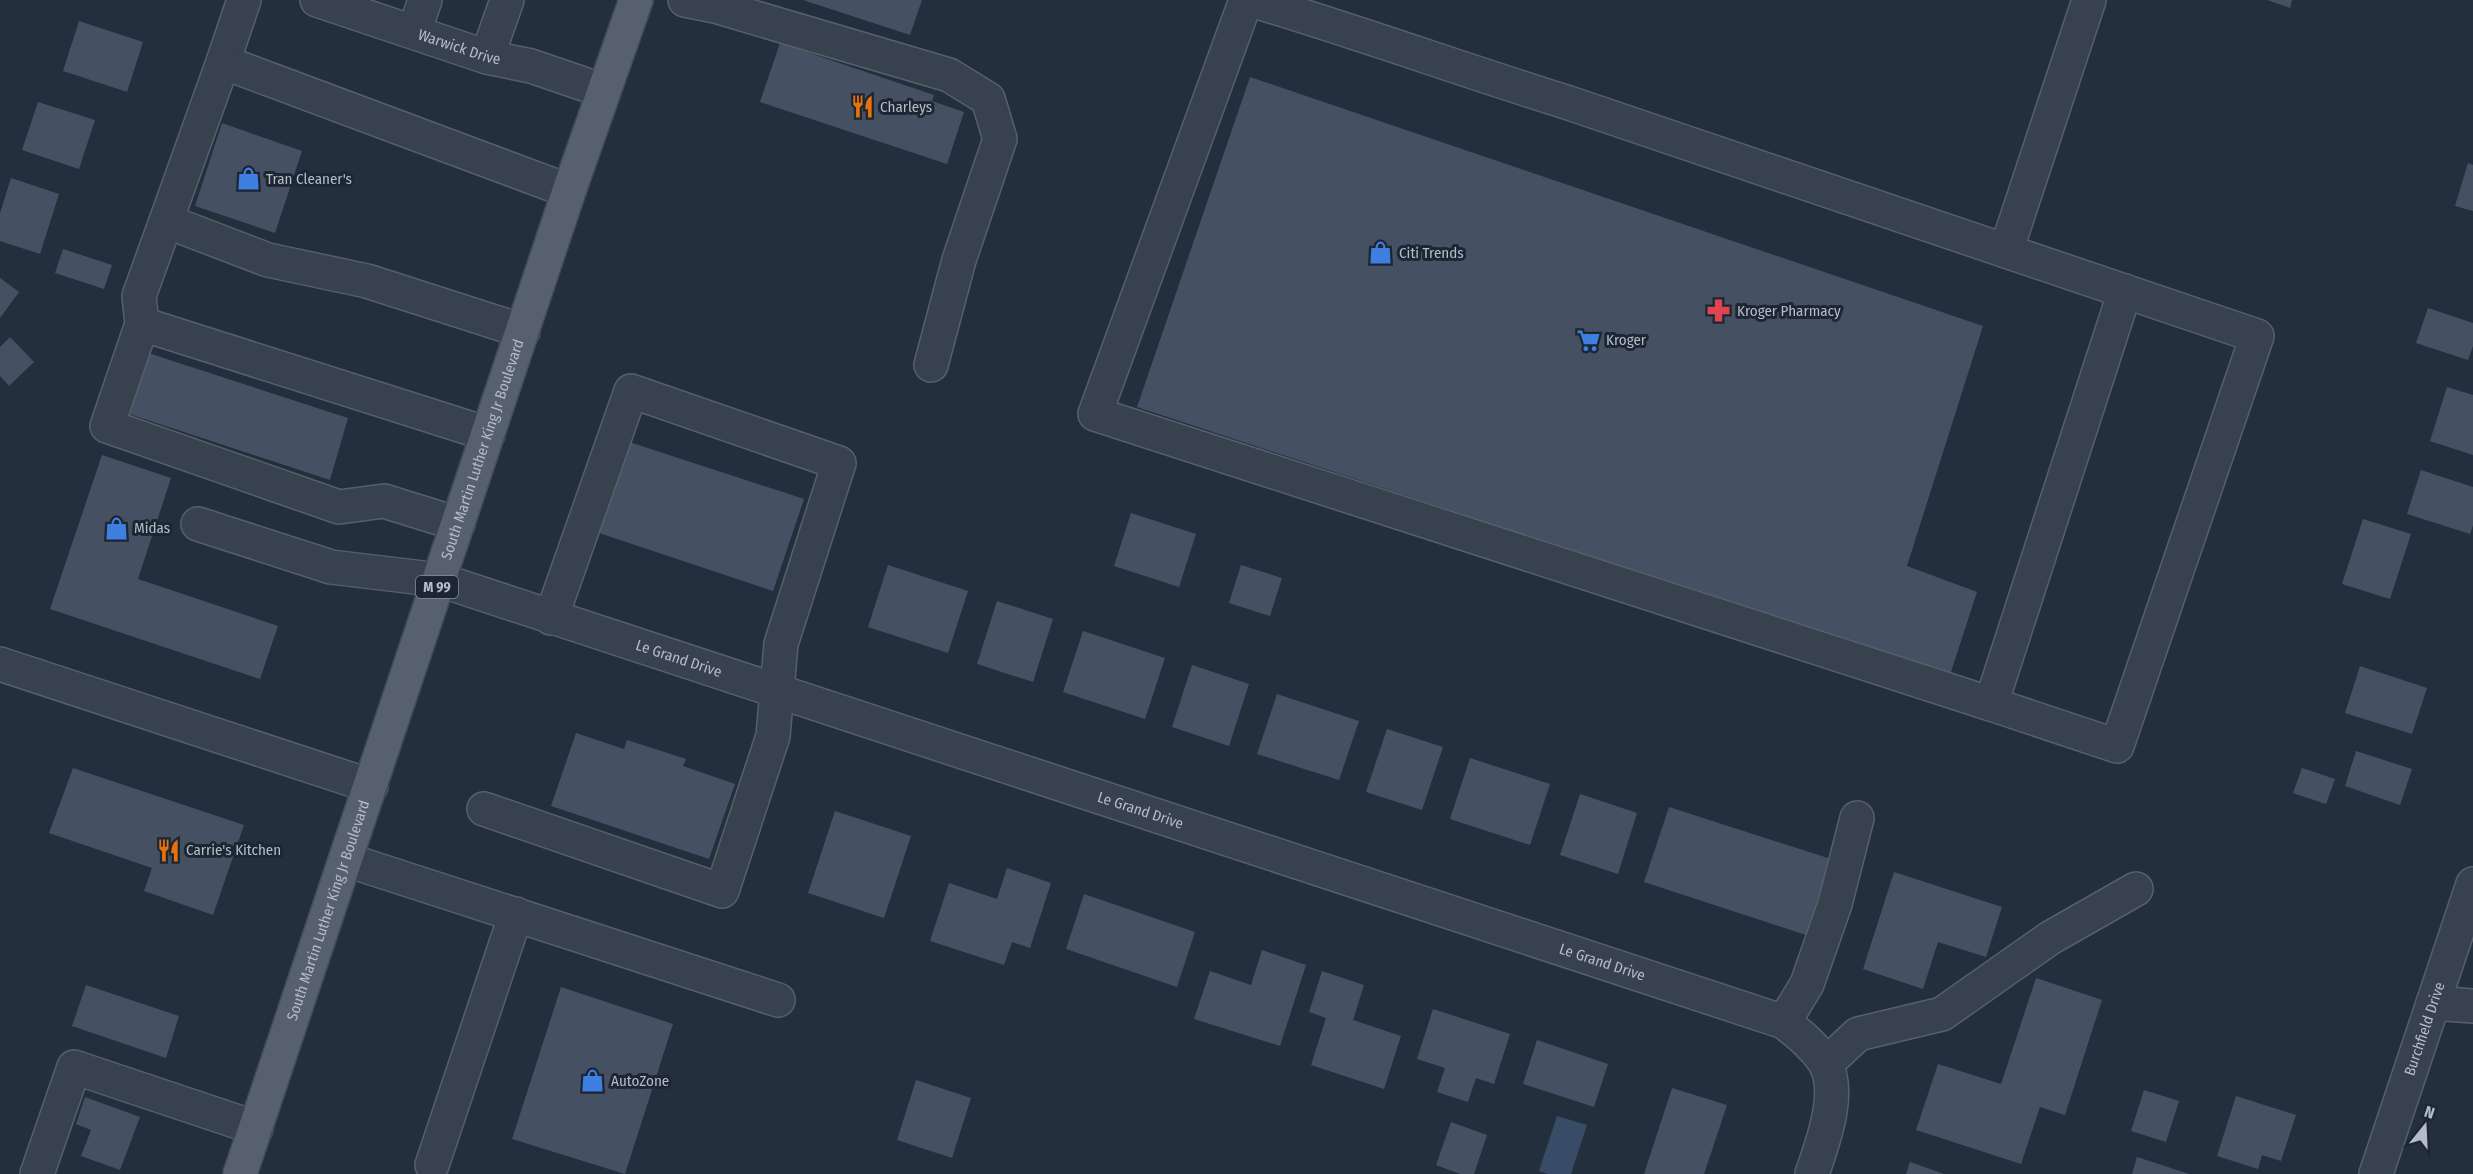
<svg xmlns="http://www.w3.org/2000/svg" width="2473" height="1174" font-family="'Fira Sans Condensed',sans-serif">
<style>
.water{fill:#394c67}
.building{fill:#455162}
.lines{fill:none;stroke-linecap:round;stroke-linejoin:round}
.minor-casing{stroke:#565f6c;stroke-width:36}
.major-casing{stroke:#414a57;stroke-width:36}
.minor{stroke:#38414e;stroke-width:33}
.major{stroke:#56606e;stroke-width:33}
.labels{text-anchor:middle;dominant-baseline:central;stroke-width:6;stroke-linejoin:round;paint-order:stroke}
.shield{fill:#1d2633;stroke:#878f9c;stroke-width:1.5}
.shield-label{font-size:14px;font-weight:bold;fill:#b4bcc9}
.street-label{font-size:15px;fill:#b4bcc9;stroke:#1d2633}
.poi-label{font-size:15px;fill:#b4bcc9;stroke:#1d2633;text-anchor:start}
</style>
<rect width="100%" height="100%" fill="#242f3e"/>
<path class="water" d="M1557,1116L1587,1125L1571,1174H1548L1539,1171Z"/>
<path class="building" d="M803,0H922L910,35Z
M2267,0H2292L2290,8Z
M79,21L143,42L127,92L63,71Z
M780,43L934,95L932,101L964,112L947,164L760,102Z
M1250,77L1983,326L1907,566L1977,592L1950,675L1137,407Z
M38,102L95,120L79,169L22,150Z
M222,123L302,151L275,233L195,206Z
M2468,163L2473,165V211L2455,206Z
M11,178L59,194L40,254L0,241V213Z
M63,249L112,265L104,289L55,273Z
M0,278L19,292L0,318Z
M2428,308L2473,323V346L2468,360L2416,343Z
M10,337L34,362L9,386L0,376V347Z
M142,351L348,418L330,480L123,412Z
M2447,387L2473,395V455L2430,441Z
M617,438L804,499L773,591L587,529Z
M102,455L171,478L138,579L278,626L260,679L50,609Z
M2421,470L2473,487V525L2470,534L2407,514Z
M1131,513L1196,534L1179,587L1114,566Z
M2363,519L2411,534L2390,599L2342,584Z
M888,565L968,591L948,653L868,627Z
M1241,565L1282,578L1270,616L1229,603Z
M997,601L1053,619L1033,682L977,664Z
M1083,631L1165,658L1145,719L1063,692Z
M1192,665L1249,684L1229,746L1172,727Z
M2360,666L2427,688L2412,734L2345,713Z
M1277,694L1359,721L1339,780L1257,754Z
M1387,729L1443,747L1422,810L1366,792Z
M576,733L624,749L627,740L686,759L683,766L735,784L709,859L551,806Z
M2356,751L2412,769L2400,805L2345,786Z
M1470,758L1550,784L1530,845L1450,819Z
M73,768L244,825L213,915L144,891L152,868L49,833Z
M2302,768L2335,779L2326,804L2293,793Z
M1580,794L1637,813L1618,874L1560,855Z
M1669,807L1831,859L1806,935L1644,882Z
M835,811L911,836L884,918L808,893Z
M1007,868L1051,883L1030,948L1012,942L1004,965L930,941L949,883L997,899Z
M1894,872L2002,907L1986,957L1938,942L1923,989L1863,969Z
M1084,894L1195,932L1177,987L1066,949Z
M1262,950L1306,965L1280,1046L1194,1019L1210,971L1251,985Z
M1322,971L1364,985L1353,1020L1401,1036L1384,1089L1311,1065L1326,1018L1309,1012Z
M2036,978L2102,1000L2065,1115L2040,1107L2021,1164L1916,1130L1938,1064L2001,1084Z
M86,985L179,1016L166,1058L72,1026Z
M561,987L673,1024L625,1174L512,1139Z
M1433,1009L1510,1034L1494,1084L1476,1078L1468,1102L1437,1092L1445,1068L1417,1059Z
M1537,1040L1608,1064L1594,1107L1523,1084Z
M916,1080L971,1098L952,1158L897,1140Z
M1672,1088L1727,1105L1704,1174H1644Z
M2144,1090L2179,1101L2166,1142L2131,1131Z
M2236,1096L2296,1115L2281,1161L2262,1155L2258,1169L2217,1156Z
M85,1097L140,1117L120,1170L81,1156L91,1130L76,1124Z
M1451,1122L1487,1135L1474,1174H1460L1436,1165Z
M2137,1157L2189,1174H2132Z
M1910,1162L1944,1174H1906Z"/>
<g class="lines">
<defs>
<g id="minor">
<path d="M244,0L223,62L569,191"/>
<path id="s1" d="M317,0L487,57L531,66L604,91"/>
<path d="M685,0L715,6L949,75L988,99L1000,139L959,260L931,365"/>
<path d="M1246,0L1095,414L1991,704L2125,291"/>
<path d="M1251,0C1358,32 1463,70 1569,103L2257,336L2117,746L1991,704"/>
<path d="M414,32L425,0"/>
<path d="M487,57L507,0"/>
<path d="M223,62L166,221L268,260L367,281L523,331"/>
<path d="M2006,251L2089,0"/>
<path d="M142,324L139,296L166,221"/>
<path id="s2" d="M198,524L331,567L440,580L1784,1022C1799,1034 1813,1045 1824,1061C1843,1092 1822,1144 1812,1174"/>
<path d="M458,524L384,501L339,507L107,426L142,324L488,434"/>
<path d="M0,664L371,786"/>
<path d="M484,809L722,891L773,736L781,644L839,463L631,391L551,618"/>
<path d="M347,860L778,1000"/>
<path d="M2433,1003L2473,1006"/>
<path d="M1784,1022L1807,984L1835,904L1857,818"/>
<path d="M1826,1064L1858,1034L1942,1014L2050,938L2136,889"/>
<path d="M432,1165L516,914"/>
<path d="M37,1174L74,1067L256,1128"/>
<path id="s3" d="M2376,1174L2473,884"/>
</g>
<g id="major">
<path id="s4" d="M240,1174L569,191L636,0"/>
</g>
</defs>
<use href="#minor" class="minor-casing"/>
<use href="#major" class="major-casing"/>
<use href="#minor" class="minor"/>
<use href="#major" class="major"/>
</g>
<defs>
<symbol id="restaurant-bare" viewBox="-9 -9 18 18"><path d="M-5-6h1v4h1v-4h1v4h1v-4h1v5L-1.5 .5V6h-2V.5L-5-1ZM5-6V6H3V1.5H1.5Q1.5-4 5-6Z" fill="#e8710a" stroke="#1d2633" stroke-width="2.5" paint-order="stroke"/></symbol>
<symbol id="shop-bare" viewBox="-9 -9 18 18"><path d="M-5-2.5h2.3a2.7 3.5 0 0 1 5.4 0H5L5.5 6h-11ZM-1.5-2.5h3a1.5 2.3 0 0 0-3 0Z" fill="#3f7fe0" stroke="#1d2633" stroke-width="2.5" paint-order="stroke"/></symbol>
<symbol id="pharmacy-bare" viewBox="-9 -9 18 18"><path d="M-2-6h4v4h4v4h-4v4h-4v-4h-4v-4h4Z" fill="#e0444e" stroke="#1d2633" stroke-width="2.5" paint-order="stroke"/></symbol>
<symbol id="supermarket-bare" viewBox="-9 -9 18 18"><path d="M-6-5.5h2.5l.6 2H6L4.5 2H-2.5L-4.4-4H-6ZM-1.5 3.2a1.3 1.3 0 1 0 .1 0ZM3 3.2a1.3 1.3 0 1 0 .1 0Z" fill="#3f7fe0" stroke="#1d2633" stroke-width="2.5" paint-order="stroke"/></symbol>
</defs>
<g fill-rule="evenodd">
<use href="#restaurant-bare" x="846" y="90" width="33" height="33"/>
<use href="#shop-bare" x="232" y="162" width="33" height="33"/>
<use href="#shop-bare" x="1364" y="236" width="33" height="33"/>
<use href="#pharmacy-bare" x="1702" y="294" width="33" height="33"/>
<use href="#supermarket-bare" x="1572" y="324" width="33" height="33"/>
<use href="#shop-bare" x="100" y="512" width="33" height="33"/>
<use href="#restaurant-bare" x="152" y="834" width="33" height="33"/>
<use href="#shop-bare" x="576" y="1064" width="33" height="33"/>
</g>
<g class="labels">
<rect class="shield" x="416" y="576" width="42" height="22" rx="4.5"/>
<g class="shield-label">
<text x="437" y="587">M 99</text>
</g>
<g class="street-label">
<text stroke="none"><textPath href="#s1" startOffset="150">Warwick Drive</textPath></text>
<text stroke="none"><textPath href="#s4" startOffset="764">South Martin Luther King Jr Boulevard</textPath></text>
<text stroke="none"><textPath href="#s2" startOffset="501">Le Grand Drive</textPath></text>
<text stroke="none"><textPath href="#s2" startOffset="987">Le Grand Drive</textPath></text>
<text stroke="none"><textPath href="#s4" startOffset="278">South Martin Luther King Jr Boulevard</textPath></text>
<text stroke="none"><textPath href="#s2" startOffset="1473">Le Grand Drive</textPath></text>
<text stroke="none"><textPath href="#s3" startOffset="153">Burchfield Drive</textPath></text>
</g>
<g class="poi-label">
<text x="880" y="107">Charleys</text>
<text x="266" y="179">Tran Cleaner's</text>
<text x="1399" y="253">Citi Trends</text>
<text x="1737" y="311">Kroger Pharmacy</text>
<text x="1606" y="340">Kroger</text>
<text x="134" y="528">Midas</text>
<text x="186" y="850">Carrie's Kitchen</text>
<text x="611" y="1081">AutoZone</text>
</g>
</g>
<g transform="translate(2425 1126) rotate(18)" stroke="#1d2633" stroke-width="4.5" paint-order="stroke">
<path d="M0-4.5L10 22L0 15L-10 22Z" fill="#b4bcc9"/>
<text y="-9" font-size="16" font-weight="bold" text-anchor="middle" fill="#b4bcc9">N</text>
</g>
</svg>
